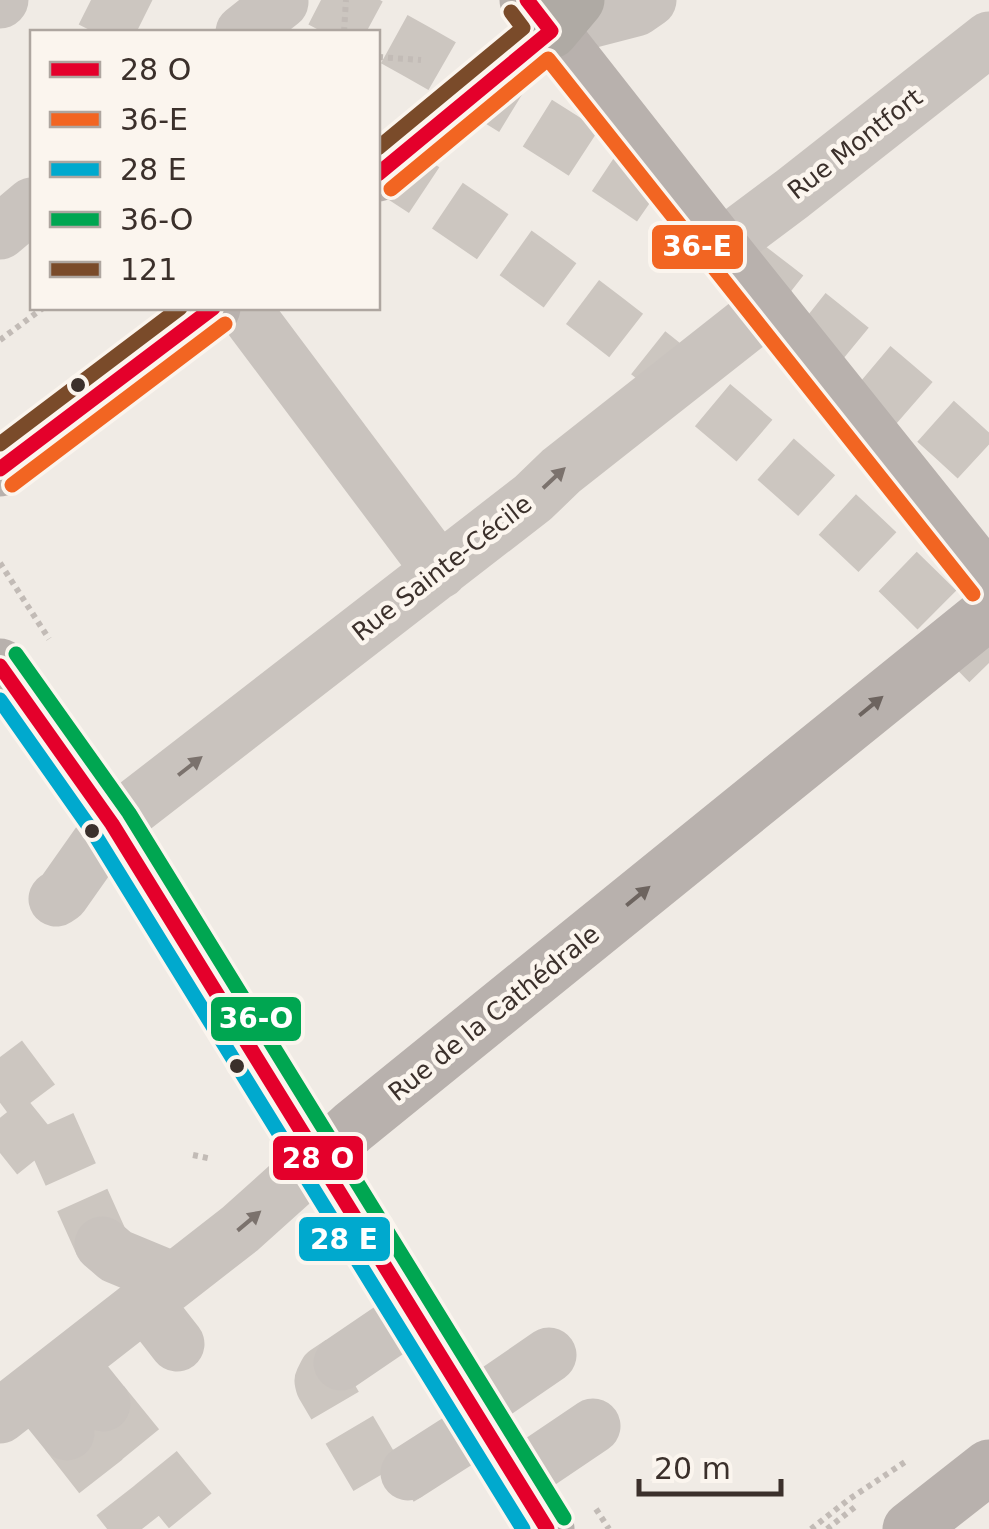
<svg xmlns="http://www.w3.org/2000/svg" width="989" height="1529" font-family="'DejaVu Sans',sans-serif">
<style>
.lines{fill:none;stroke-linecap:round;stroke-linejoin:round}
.minor-tunnel{stroke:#ccc6c0;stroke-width:55;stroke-dasharray:55 28;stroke-linecap:butt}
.highway-tunnel{stroke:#ccc6c0;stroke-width:55;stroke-dasharray:55 28;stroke-linecap:butt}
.path{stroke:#c2bbb6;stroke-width:6;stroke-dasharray:5 5;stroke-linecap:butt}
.minor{stroke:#c9c3be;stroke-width:55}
.major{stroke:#b8b1ad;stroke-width:55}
.highway{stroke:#afaaa4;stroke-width:55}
.bus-1-casing{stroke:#fbf5ee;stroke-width:22}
.bus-2-casing{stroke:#fbf5ee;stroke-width:22}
.bus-3-casing{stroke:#fbf5ee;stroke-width:22}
.bus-4-casing{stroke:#fbf5ee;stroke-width:22}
.bus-5-casing{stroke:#fbf5ee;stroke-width:22}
.bus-1{stroke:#e4002b;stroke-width:15}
.bus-2{stroke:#f26522;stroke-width:15}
.bus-3{stroke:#00a9ce;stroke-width:15}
.bus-4{stroke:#00a651;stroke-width:15}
.bus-5{stroke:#7a4b2a;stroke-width:15}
.oneway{fill:#7b726d}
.oneway2{fill:#6d645f}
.bus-dot{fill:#3b302b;stroke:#fbf5ee;stroke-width:4}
.labels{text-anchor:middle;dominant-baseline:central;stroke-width:9;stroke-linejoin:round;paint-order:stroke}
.street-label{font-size:25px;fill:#3b302b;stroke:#fbf5ee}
.line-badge{stroke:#fbf5ee;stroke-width:4}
.badge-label{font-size:28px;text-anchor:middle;font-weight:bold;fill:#fff}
</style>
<rect width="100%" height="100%" fill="#f0ebe5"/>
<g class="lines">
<path class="minor-tunnel" d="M0,1057L45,1117L102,1244
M0,1153L45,1117
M341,1363L326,1373L322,1381L323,1385L380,1482L387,1486L408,1473
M103,1404L205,1529
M67,1433L142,1529"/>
<path class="highway-tunnel" d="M91,0L155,32
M321,0C565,126 789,283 989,470
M378,160C603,304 803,470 989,663"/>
<path class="path" d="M344,32L346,0
M378,57L421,60
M0,340L43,308
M0,563L49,639
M193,1155L212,1159
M596,1509L609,1529
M811,1529L848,1500L908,1460
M827,1529L855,1507"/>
<path class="minor" d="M0,1L1,0
M551,31L636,9L649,0
M243,32L281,2L279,0
M0,232L32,205
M721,247L792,194L989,39
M243,308L440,571
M56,899L62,895L112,824L533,498L561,471L769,307
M102,1244L116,1256L174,1280
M145,1303L177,1344
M70,1363L103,1404
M341,1363L413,1314
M33,1391L67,1433
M472,1408L549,1355
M0,1416L240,1229L319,1158
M408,1473L483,1425
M516,1478L593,1426"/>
<path class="major" d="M527,0L721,247L989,582
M378,174L551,31
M0,469L213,308
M0,666L85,784L112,824L547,1529
M319,1158L354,1126L989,612
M910,1529L989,1467"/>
<path class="highway" d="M551,31L577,0"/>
<defs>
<path id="bus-1" d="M378,174L551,31L527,0
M0,469L213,308
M0,666L112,824L547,1529"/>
<path id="bus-2" d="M391,189L548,59L973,594
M12,485L225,324"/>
<path id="bus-3" d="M0,700L95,835L523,1529"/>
<path id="bus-4" d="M16,654L129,813L564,1518"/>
<path id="bus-5" d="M378,148L523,28L511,12
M0,444L180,308"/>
</defs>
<use href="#bus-1" class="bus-1-casing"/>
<use href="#bus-2" class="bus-2-casing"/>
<use href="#bus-3" class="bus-3-casing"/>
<use href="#bus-4" class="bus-4-casing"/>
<use href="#bus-5" class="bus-5-casing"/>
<use href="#bus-1" class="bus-1"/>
<use href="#bus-2" class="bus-2"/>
<use href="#bus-3" class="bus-3"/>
<use href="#bus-4" class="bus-4"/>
<use href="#bus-5" class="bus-5"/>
</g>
<defs><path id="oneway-solid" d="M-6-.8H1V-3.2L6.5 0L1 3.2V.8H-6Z" transform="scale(2.5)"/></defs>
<g class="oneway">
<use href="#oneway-solid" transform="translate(554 478) rotate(-43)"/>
<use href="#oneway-solid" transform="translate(190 766) rotate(-38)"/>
<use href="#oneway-solid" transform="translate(249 1221) rotate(-40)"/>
</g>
<g class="oneway2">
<use href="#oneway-solid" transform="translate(871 706) rotate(-39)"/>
<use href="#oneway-solid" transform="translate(638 896) rotate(-39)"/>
</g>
<g class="bus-dot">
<circle cx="78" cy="385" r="9"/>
<circle cx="92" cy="831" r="9"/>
<circle cx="237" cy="1066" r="9"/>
</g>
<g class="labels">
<g class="street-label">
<text transform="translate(855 144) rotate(-38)">Rue Montfort</text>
<text transform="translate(442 568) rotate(-38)">Rue Sainte-Cécile</text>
<text transform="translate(494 1013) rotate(-39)">Rue de la Cathédrale</text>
</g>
</g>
<g class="line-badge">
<rect x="650" y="223" width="95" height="48" rx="10" fill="#f26522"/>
<rect x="209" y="995" width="94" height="48" rx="10" fill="#00a651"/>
<rect x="271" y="1134" width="94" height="48" rx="10" fill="#e4002b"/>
<rect x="297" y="1215" width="95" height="48" rx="10" fill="#00a9ce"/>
</g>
<g class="badge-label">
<text x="697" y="256">36-E</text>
<text x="256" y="1028">36-O</text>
<text x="318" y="1168">28 O</text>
<text x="344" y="1249">28 E</text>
</g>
<rect x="30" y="30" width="350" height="280" fill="#fbf5ee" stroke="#aea6a0" stroke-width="2.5"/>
<rect x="50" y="62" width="50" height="15" fill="#e4002b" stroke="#aea6a0" stroke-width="2.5"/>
<text x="120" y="80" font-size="30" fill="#3b302b">28 O</text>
<rect x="50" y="112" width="50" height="15" fill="#f26522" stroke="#aea6a0" stroke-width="2.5"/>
<text x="120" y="130" font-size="30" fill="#3b302b">36-E</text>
<rect x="50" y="162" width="50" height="15" fill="#00a9ce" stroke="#aea6a0" stroke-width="2.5"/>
<text x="120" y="180" font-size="30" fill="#3b302b">28 E</text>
<rect x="50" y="212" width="50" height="15" fill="#00a651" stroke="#aea6a0" stroke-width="2.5"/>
<text x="120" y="230" font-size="30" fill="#3b302b">36-O</text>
<rect x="50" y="262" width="50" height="15" fill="#7a4b2a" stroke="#aea6a0" stroke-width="2.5"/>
<text x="120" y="280" font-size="30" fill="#3b302b">121</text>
<path d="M639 1479v15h142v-15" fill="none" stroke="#3b302b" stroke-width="5"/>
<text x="654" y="1479" font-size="30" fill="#3b302b" stroke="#fbf5ee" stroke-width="8" paint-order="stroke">20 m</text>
</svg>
